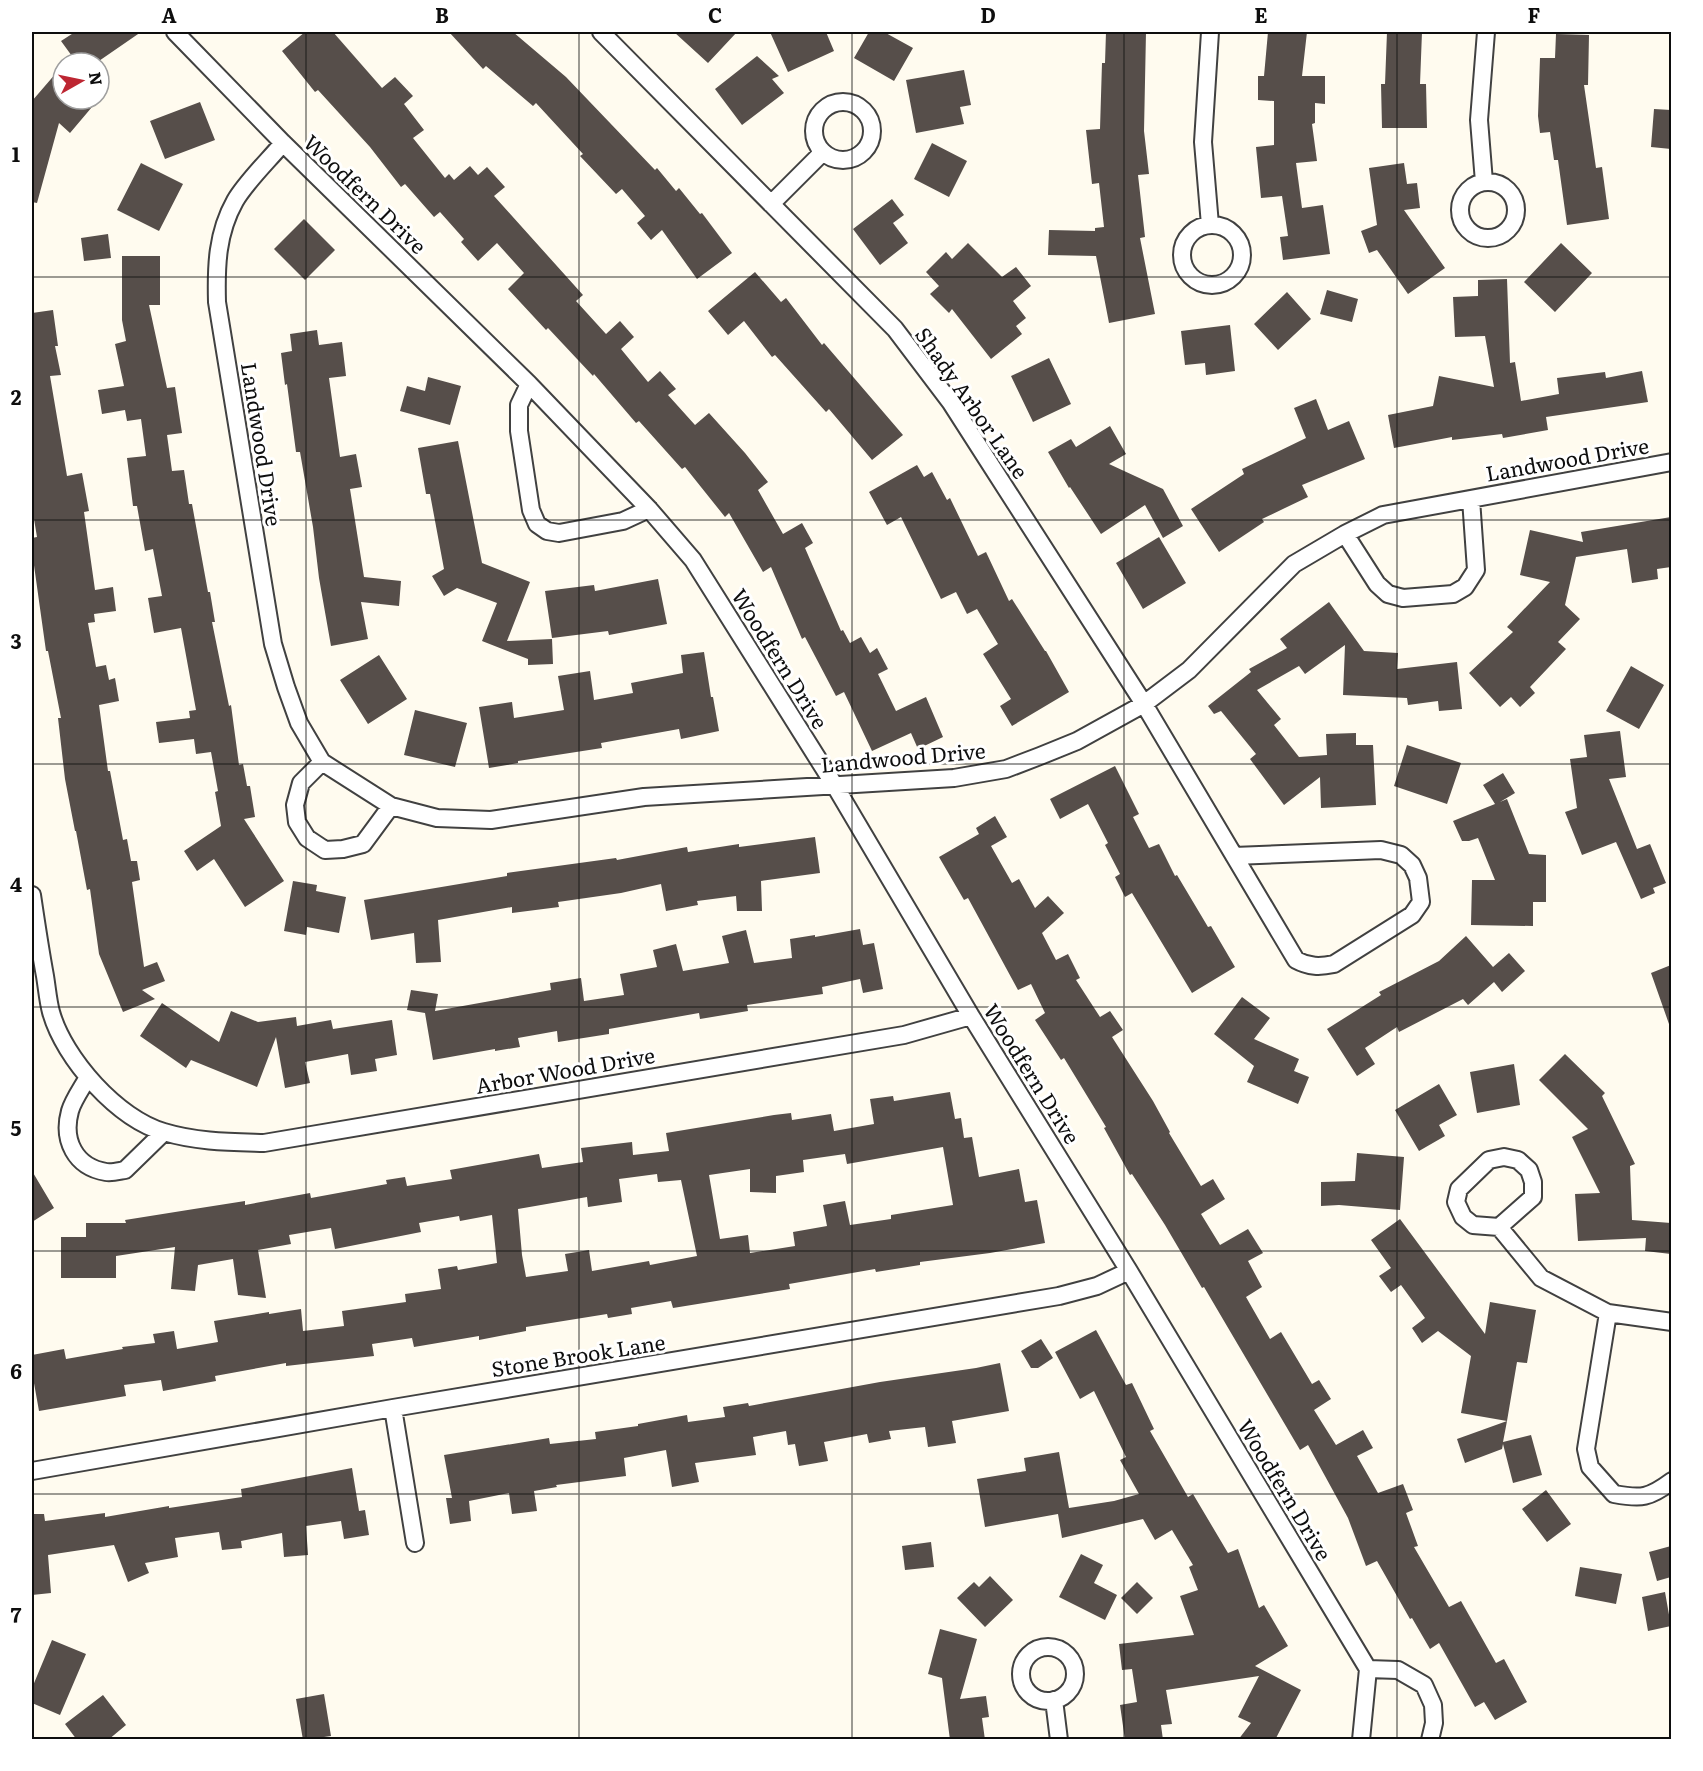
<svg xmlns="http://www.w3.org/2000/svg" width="1703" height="1771" font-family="Literata,serif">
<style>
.building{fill:#564e4a;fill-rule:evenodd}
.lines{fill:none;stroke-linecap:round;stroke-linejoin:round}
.minor-casing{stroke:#414141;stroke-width:20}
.minor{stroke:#fff;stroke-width:16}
.grid{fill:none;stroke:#0e0e0e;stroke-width:1.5;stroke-opacity:0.55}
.labels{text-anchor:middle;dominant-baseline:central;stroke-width:6;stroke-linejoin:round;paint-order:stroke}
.street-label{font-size:21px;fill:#0e0e0e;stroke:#fff}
.neatline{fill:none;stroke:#0e0e0e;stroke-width:2}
.grid-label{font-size:20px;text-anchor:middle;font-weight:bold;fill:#0e0e0e}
</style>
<rect width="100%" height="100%" fill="#fffbef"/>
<path class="building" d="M75,32H141L96,63H77L61,41Z
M305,32H333L382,88L395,77L413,96L404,104L424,130L413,138L445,178L449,174L454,180L470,166L478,175L487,167L505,187L494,196L583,295L576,301L606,334L620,321L634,337L621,349L648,382L660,371L676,389L668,395L695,425L709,413L745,453L768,482L758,490L783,534L802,523L813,543L805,548L841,631L843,630L850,643L861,637L870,653L877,648L888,669L878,674L896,711L926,697L943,737L918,749L911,733L872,751L844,692L836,696L805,637L802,639L771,567L763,572L729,513L725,517L685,467L682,469L639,421L636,423L594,374L593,376L548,328L546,330L508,289L524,273L497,243L478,261L461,242L464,239L440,212L434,217L405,184L401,187L370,147L318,90L315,92L282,51Z
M449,32H513L566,77L655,170L657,168L676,191L679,188L700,214L702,213L732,253L697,279L662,230L651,240L637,223L645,216L622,189L616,194L580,156L583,154L536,103L533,106L486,66L483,69Z
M674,32H737L708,63Z
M770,32H826L834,51L788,72Z
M869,32H884L913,48L894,81L854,58Z
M1106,32H1146L1144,131L1149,174L1138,175L1145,237L1140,238L1155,314L1109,323L1096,256L1048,255L1049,230L1095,231V228L1104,227L1099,183L1092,184L1086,130L1100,129L1102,63H1105Z
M1268,32H1307L1302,76H1325V104L1315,103V123L1312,124L1317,161L1296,163L1302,208L1323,205L1330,254L1283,260L1280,237L1288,236L1282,196L1261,198L1256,147L1274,145V101L1258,100V76H1264Z
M1387,32H1422L1420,84H1426L1427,128H1382L1381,84H1385Z
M1556,34L1589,35L1588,85H1584L1596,168L1602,167L1609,219L1567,225L1558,160H1554L1550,132L1540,133L1538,116L1540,58H1555Z
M757,56L779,76L772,79L784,93L742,125L715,89Z
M63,65V99H83L92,107L70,133L59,123L37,203L32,202V101Z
M964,70L971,105L960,107L964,124L916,133L906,80Z
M200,102L215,140L165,159L150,121Z
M1654,109L1671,110V149L1651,147Z
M932,143L967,161L949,197L914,179Z
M141,163L183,184L159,231L117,210Z
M1404,163L1407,184L1417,183L1420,208L1404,210L1445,268L1408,294L1377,250L1369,253L1361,231L1377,225L1369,168Z
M892,199L904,215L893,223L908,243L880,265L853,229Z
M304,219L335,250L305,280L274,249Z
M108,234L111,258L84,261L81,238Z
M968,243L1002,277L1016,267L1031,286L1013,301L1026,318L1016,326L1022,334L991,359L952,309L949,313L930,294L939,286L926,272L946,252L952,259Z
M1561,243L1592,273L1555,312L1524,282Z
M122,256H160V305H149L167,388L175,387L182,433L167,435L172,471L184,470L189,504H192L208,592H210L215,622H212L229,706L231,705L239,765L243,764L247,786H250L255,817L244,819L284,881L245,907L214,859L197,871L184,851L221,826L215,792L218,791L211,752L196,754L194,739L159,743L156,722L190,718L189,711L196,710L181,628L154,633L148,598L162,596L153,549L145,551L137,506H133L127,458L146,456L141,419L127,421L125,410L102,414L98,390L124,386L115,344L126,341L122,320Z
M755,272L781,302L786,298L822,345L824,343L903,435L872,460L829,409L826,412L775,355L772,357L744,321L728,335L708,311Z
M1507,279L1510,363L1515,362L1521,401L1559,394L1557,378L1605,372L1606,378L1642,371L1648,402L1546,417L1548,430L1503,438L1502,434L1452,440V437L1394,448L1388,415L1433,406L1439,376L1494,387L1485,336L1455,337L1453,297L1478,296V280Z
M1327,290L1358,299L1352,322L1320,314Z
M1287,292L1311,319L1278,350L1254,324Z
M53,310L58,346H55L61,375L50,376L67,476L82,473L89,511L84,512L95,590L113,587L116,611L94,614L95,622L88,623L96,667L106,665L109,680L115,678L119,701L99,705L108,771H110L123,840L127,839L131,861H137L140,880L132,882L144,967L157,962L165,981L142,990L155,999L123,1012L99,954L90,889L87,890L76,831H75L65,779L58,718H61L48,651H46L32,551V538L37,537L32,507V313Z
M1230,325L1235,371L1206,375L1205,363L1185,365L1181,331Z
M317,330L319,345L342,342L346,376L329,378L340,457L356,454L362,487L350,489L364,577L401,581L399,606L361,602L368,639L331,646L319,578L313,527L300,452H296L287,384L285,385L281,353L292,351L290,334Z
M1049,358L1071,404L1033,422L1011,376Z
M428,377L461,386L450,425L400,411L407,386L425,391Z
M1316,399L1328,430L1349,421L1365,459L1302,485L1308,497L1262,519L1264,522L1219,552L1191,509L1244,474L1242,469L1306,438L1294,408Z
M1110,426L1126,454L1109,464L1163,489L1183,526L1163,538L1145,505L1101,534L1070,487L1069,488L1048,452L1071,439L1076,447Z
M458,441L482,563L530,582L507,641L552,639L553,664L528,665V659L482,641L497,603L457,588L444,596L432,576L444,569L430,494H426L418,448Z
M917,465L924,477L932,472L947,500L950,498L978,556L986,552L1009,601L1012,599L1045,651H1046L1069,692L1012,726L1000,706L1011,699L983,654L998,644L977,609L967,614L956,592L941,599L901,517L887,525L869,492Z
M1671,517V567L1657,569L1658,579L1632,583L1627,549L1576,557L1565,605L1580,619L1558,642L1566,649L1530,687L1535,693L1520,707L1511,697L1500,707L1469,673L1513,632L1507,627L1550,582L1520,575L1530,530L1583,542L1581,532Z
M1159,537L1186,583L1143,609L1116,563Z
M658,579L667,624L609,635L608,631L552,638L545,591L594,585L595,591Z
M1329,602L1364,651L1398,653L1397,669L1457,662L1462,709L1439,711L1438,701L1408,705L1407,698L1343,695L1345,645L1305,674L1299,666L1257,690L1281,719L1274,725L1299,757L1327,755L1326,734L1356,733V745H1373L1376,805L1321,808L1320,777L1284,805L1250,759L1256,754L1221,711L1214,714L1208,706L1251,672L1249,669L1287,648L1280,639Z
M704,652L711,697H713L719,731L681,739L679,729L601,743L602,748L518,761V763L489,768L479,707L512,702L514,718L564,710L558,676L590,671L594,700L633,693L631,683L683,673L681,655Z
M379,655L407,699L368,724L340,680Z
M1631,666L1664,685L1639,729L1606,711Z
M415,710L467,723L455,767L404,755Z
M1620,731L1626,777L1609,779L1637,849L1650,844L1666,883L1653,888L1655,893L1641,899L1616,842L1582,855L1565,812L1577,808L1570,759L1587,757L1584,735Z
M1407,745L1461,763L1447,804L1394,786Z
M1115,766L1139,814L1133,817L1149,848L1159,844L1175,876L1177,875L1208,927L1211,926L1235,967L1192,993L1132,893L1125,897L1115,877L1120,874L1105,845L1108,843L1088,804L1060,819L1050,799Z
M1503,773L1515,793L1500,802L1507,799L1529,854L1546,855V902H1533V926L1471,925L1472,880H1495L1478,838L1469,841H1462L1453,821L1495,804L1483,785Z
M995,816L1007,837L991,846L1012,883L1019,879L1035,908L1048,896L1064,913L1042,933L1056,960L1068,954L1080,978L1076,980L1100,1017L1110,1011L1123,1030L1112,1037L1153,1101L1170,1132L1169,1133L1201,1186L1213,1179L1225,1199L1201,1214L1220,1245L1248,1229L1263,1253L1248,1261L1262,1287L1246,1297L1270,1339L1281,1332L1312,1384L1319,1380L1331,1399L1314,1410L1336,1445L1363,1430L1373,1448L1357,1456L1378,1493L1403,1484L1413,1510L1406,1513L1418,1546L1414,1547L1449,1607L1461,1601L1496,1663L1504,1659L1527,1702L1495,1720L1484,1702L1475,1707L1439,1643L1430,1649L1412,1618L1410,1619L1377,1561L1366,1566L1348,1518L1308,1445L1300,1450L1204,1287L1202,1288L1165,1225L1132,1174L1130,1175L1104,1128L1106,1127L1064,1058L1061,1060L1035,1020L1045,1013L1031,984L1018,990L968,898L964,900L939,857L979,834L976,828Z
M815,837L820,873L761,881L762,911H737L736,896L697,901L698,905L666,911L661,884L621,893L558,902L559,907L512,913V907L438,920L441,962L416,963L414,933L371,940L364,900L507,876V873L616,858L617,860L687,847L688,852L739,844V847Z
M293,881L317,885L316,891L346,897L339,933L307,927L306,935L284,931Z
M860,929L863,945L874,943L883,989L863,993L860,979L822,987L823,994L747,1005L748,1011L700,1019L699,1013L609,1029V1034L558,1042L557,1031L518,1038L520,1047L495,1051V1049L433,1060L425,1013L407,1010L411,990L438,994L435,1011L551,990L550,983L581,978L584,1001L624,995L620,974L657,967L653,950L676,944L683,971L729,963L722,936L746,930L754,963L792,958L790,939L815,935V937Z
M1466,936L1493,967L1509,953L1525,971L1502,992L1494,982L1468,1005L1463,999L1399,1032L1397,1027L1365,1048L1375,1064L1357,1076L1327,1029L1381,995L1379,992L1439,961Z
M1671,965V1024H1669L1651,973Z
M1242,997L1270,1018L1254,1039L1299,1059L1294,1071L1309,1077L1298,1104L1247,1082L1254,1066L1214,1034Z
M162,1003L219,1042L231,1011L258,1022L296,1017L297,1026L331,1020L333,1029L392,1020L397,1055L375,1059L377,1071L351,1075L348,1054L305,1062L310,1083L285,1088L276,1037L257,1087L191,1060L186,1068L140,1036Z
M1565,1054L1605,1093L1602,1096L1635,1164L1630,1166L1632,1220L1671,1223V1254L1645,1251L1646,1238L1578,1241L1575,1194L1600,1193L1572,1137L1588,1129L1539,1080Z
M1514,1064L1520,1105L1477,1113L1470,1072Z
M1439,1084L1457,1115L1439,1125L1445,1136L1419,1151L1395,1110Z
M950,1092L955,1119L961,1118L964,1138L972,1137L979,1177L1019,1169L1025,1202L1037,1200L1045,1243L990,1253L920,1262V1265L876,1272L875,1269L789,1284L790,1289L673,1308L671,1301L631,1308L632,1314L608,1318L607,1314L526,1327V1331L479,1340V1336L414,1347L412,1338L372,1344L374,1356L286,1366V1363L215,1376L216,1381L163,1391L161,1380L124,1385L126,1396L39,1411L32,1372V1355L64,1349L66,1359L123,1349L122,1347L155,1343L153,1334L174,1331L177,1349L218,1342L214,1321L269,1312V1314L301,1309L303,1331L344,1326L342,1311L406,1302L405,1294L441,1289L438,1269L457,1266L458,1270L497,1263L492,1215L460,1221L459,1216L419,1223L421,1232L335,1249L331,1228L289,1235L291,1244L258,1250L266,1298L238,1295L233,1259L198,1265L195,1291L171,1289L175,1247L116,1256V1278H61V1237H86V1223H126L125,1220L194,1209L245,1201V1205L310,1193L311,1198L387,1184L386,1180L405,1177L407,1186L452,1179L450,1170L539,1154L542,1168L583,1162L581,1148L632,1142L633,1155L669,1151L666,1133L774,1115L791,1113L792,1120L831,1114L834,1131L874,1124L870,1099L893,1096L894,1101ZM943,1147L953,1205L891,1215V1219L850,1225L845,1201L823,1205L827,1226L793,1232L795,1246L750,1253L748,1235L720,1239L709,1175L750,1169V1192L776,1193V1176L804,1172L803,1160L845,1154L847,1164ZM657,1174L658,1182L681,1180L697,1256L650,1265L649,1261L592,1271L589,1250L565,1254L568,1271L526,1277L522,1255L518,1209L587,1197L588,1207L622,1202L619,1179Z
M1357,1153L1404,1157L1400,1210L1339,1205L1321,1206V1182L1355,1181Z
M32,1171L54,1208L32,1222Z
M1400,1219L1485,1334L1490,1302L1536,1310L1527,1363L1517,1362L1507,1421L1461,1413L1471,1356L1438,1331L1422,1343L1412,1328L1425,1318L1401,1285L1391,1292L1379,1276L1391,1268L1371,1240Z
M1096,1330L1126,1385L1132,1383L1154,1429L1150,1431L1188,1497L1193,1494L1228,1553L1238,1549L1259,1608L1264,1605L1288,1646L1255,1666L1301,1690L1275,1740H1238L1251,1723L1238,1717L1259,1676L1166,1690L1172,1724L1161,1725L1163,1740H1125L1120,1705L1137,1702L1132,1669L1122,1670L1119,1644L1194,1635L1180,1596L1198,1590L1189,1567L1193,1565L1172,1530L1155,1540L1143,1519L1062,1538L1058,1514L985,1527L977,1479L1026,1471L1024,1458L1059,1452L1069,1508L1114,1501L1139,1494L1120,1460L1126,1457L1094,1391L1080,1399L1055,1352Z
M1041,1339L1053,1358L1038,1368H1031L1021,1351Z
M1000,1363L1009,1411L952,1421L956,1443L928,1447L925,1427L889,1431L891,1439L869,1443L867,1434L824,1442L828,1461L799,1466L795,1444L788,1445L786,1431L753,1437L756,1455L695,1463L699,1482L672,1487L666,1450L624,1458L626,1476L556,1485L557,1487L534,1491L537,1511L512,1514L509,1493L469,1501L471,1521L450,1524L446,1498H452L444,1455L549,1438L550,1444L596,1439L595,1432L638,1426V1424L687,1415L688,1422L725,1417L723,1407L748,1403L749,1406L880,1382L976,1368Z
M1507,1421L1503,1442L1531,1435L1542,1475L1513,1483L1503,1444L1502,1449L1465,1463L1457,1439Z
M352,1468L359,1511L365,1510L369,1535L344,1539L341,1521L306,1526L308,1555L284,1557L282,1533L241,1541L242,1548L222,1550L219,1532L175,1538L178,1557L145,1563L149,1573L128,1582L114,1545L48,1555L51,1593L32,1595V1514H44L45,1521L105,1513V1517L169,1506V1508L242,1497L241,1489Z
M1546,1490L1571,1524L1547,1542L1522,1509Z
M931,1542L934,1567L905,1570L902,1546Z
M1671,1546V1577L1657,1581L1649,1552Z
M1081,1554L1103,1565L1094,1583L1117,1595L1105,1620L1059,1597Z
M1580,1567L1622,1574L1616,1604L1575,1596Z
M990,1576L1013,1600L985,1627L957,1598L974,1582L979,1587Z
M1137,1582L1153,1598L1137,1614L1121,1598Z
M1665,1592L1671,1626L1648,1631L1642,1597Z
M940,1629L977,1639L960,1699L986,1696L989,1717L982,1718L985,1740H950L942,1678L928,1674Z
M52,1640L86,1654L60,1715L32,1703V1688Z
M324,1694L331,1736L303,1740L296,1699Z
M103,1695L126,1725L108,1740H77L65,1724Z"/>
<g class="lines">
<defs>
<path id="minor" d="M175,32L283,143L529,384L649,509L693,560L835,786L971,1016L1129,1271L1368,1669L1361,1740
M601,32L895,329L951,403L1144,704L1296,960C1309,967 1320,967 1334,964L1412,915L1421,902L1418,878L1412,865L1401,855L1381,850L1234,856
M814 131a29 29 0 1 1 58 0a29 29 0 1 1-58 0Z
M283,143C268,161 246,182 235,201C217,233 216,266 217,302L273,644L286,687L299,723L322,762L391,806L437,818L491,820L644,797L954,778L1006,769L1040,756L1077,741L1144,704L1189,670L1294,564L1345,534L1383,515L1672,462
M1484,182L1479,120L1486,32
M1460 210a28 28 0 1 1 56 0a28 28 0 1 1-56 0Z
M771,204L822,153
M1182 255a30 30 0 1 1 60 0a30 30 0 1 1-60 0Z
M1210,225L1203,142L1210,32
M529,384L519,405V431L531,510L537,524L547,531L559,533L623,521L649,509
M1345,534L1377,584L1388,594L1403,598L1453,594L1465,587L1476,570L1471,499
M322,762L301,783L295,805L297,822L307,838L325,850L343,849L363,844L391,806
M32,895C36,922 40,949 45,976C47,988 48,1001 51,1012C64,1059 118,1119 164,1132C197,1142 231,1142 264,1143L904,1035L971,1016
M88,1077C82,1088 73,1100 70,1111C62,1140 75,1167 106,1172C112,1173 119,1171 125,1170L164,1132
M1499,1227L1533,1197V1182L1529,1170L1518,1160L1504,1157L1489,1160L1459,1189L1456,1202L1463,1217L1473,1225L1499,1227L1541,1278L1608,1313L1672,1322
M1608,1313L1586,1449L1590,1467L1614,1494C1642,1499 1649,1498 1672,1481
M393,1408L415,1543
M32,1471L393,1408L1059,1296L1097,1286L1129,1271
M1021 1674a27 27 0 1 1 54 0a27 27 0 1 1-54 0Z
M1368,1669L1398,1670L1424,1685L1433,1705L1434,1723L1430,1740
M1054,1700L1059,1740"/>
</defs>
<use href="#minor" class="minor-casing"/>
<use href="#minor" class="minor"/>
</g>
<path class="grid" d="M306,32V1740M579,32V1740M852,32V1740M1124,32V1740M1397,32V1740M32,277H1672M32,520H1672M32,764H1672M32,1007H1672M32,1251H1672M32,1494H1672"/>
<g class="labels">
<g class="street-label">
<text transform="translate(366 193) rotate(44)">Woodfern Drive</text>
<text transform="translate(973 402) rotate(55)">Shady Arbor Lane</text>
<text transform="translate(263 444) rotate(81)">Landwood Drive</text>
<text transform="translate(1567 458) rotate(-10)">Landwood Drive</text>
<text transform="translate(781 658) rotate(58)">Woodfern Drive</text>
<text transform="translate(903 756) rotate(-5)">Landwood Drive</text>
<text transform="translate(565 1069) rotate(-10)">Arbor Wood Drive</text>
<text transform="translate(1033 1073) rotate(58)">Woodfern Drive</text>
<text transform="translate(578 1354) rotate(-9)">Stone Brook Lane</text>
<text transform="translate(1286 1489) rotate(59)">Woodfern Drive</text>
</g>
</g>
<rect width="1703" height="1771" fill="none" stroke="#ffffff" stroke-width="66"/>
<g transform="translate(81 81) rotate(81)"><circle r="28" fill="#ffffff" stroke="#9f9f9f" stroke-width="1.5"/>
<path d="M0-4.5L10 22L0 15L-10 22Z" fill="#bd2632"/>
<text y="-9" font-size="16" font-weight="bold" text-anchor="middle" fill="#0e0e0e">N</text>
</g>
<rect x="33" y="33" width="1637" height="1705" class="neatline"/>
<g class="grid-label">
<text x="169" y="23">A</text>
<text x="442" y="23">B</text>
<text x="715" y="23">C</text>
<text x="988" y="23">D</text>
<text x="1261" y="23">E</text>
<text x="1534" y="23">F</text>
<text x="16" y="162">1</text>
<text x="16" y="405">2</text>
<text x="16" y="649">3</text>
<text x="16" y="892">4</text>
<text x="16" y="1136">5</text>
<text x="16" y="1379">6</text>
<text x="16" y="1623">7</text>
</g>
</svg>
